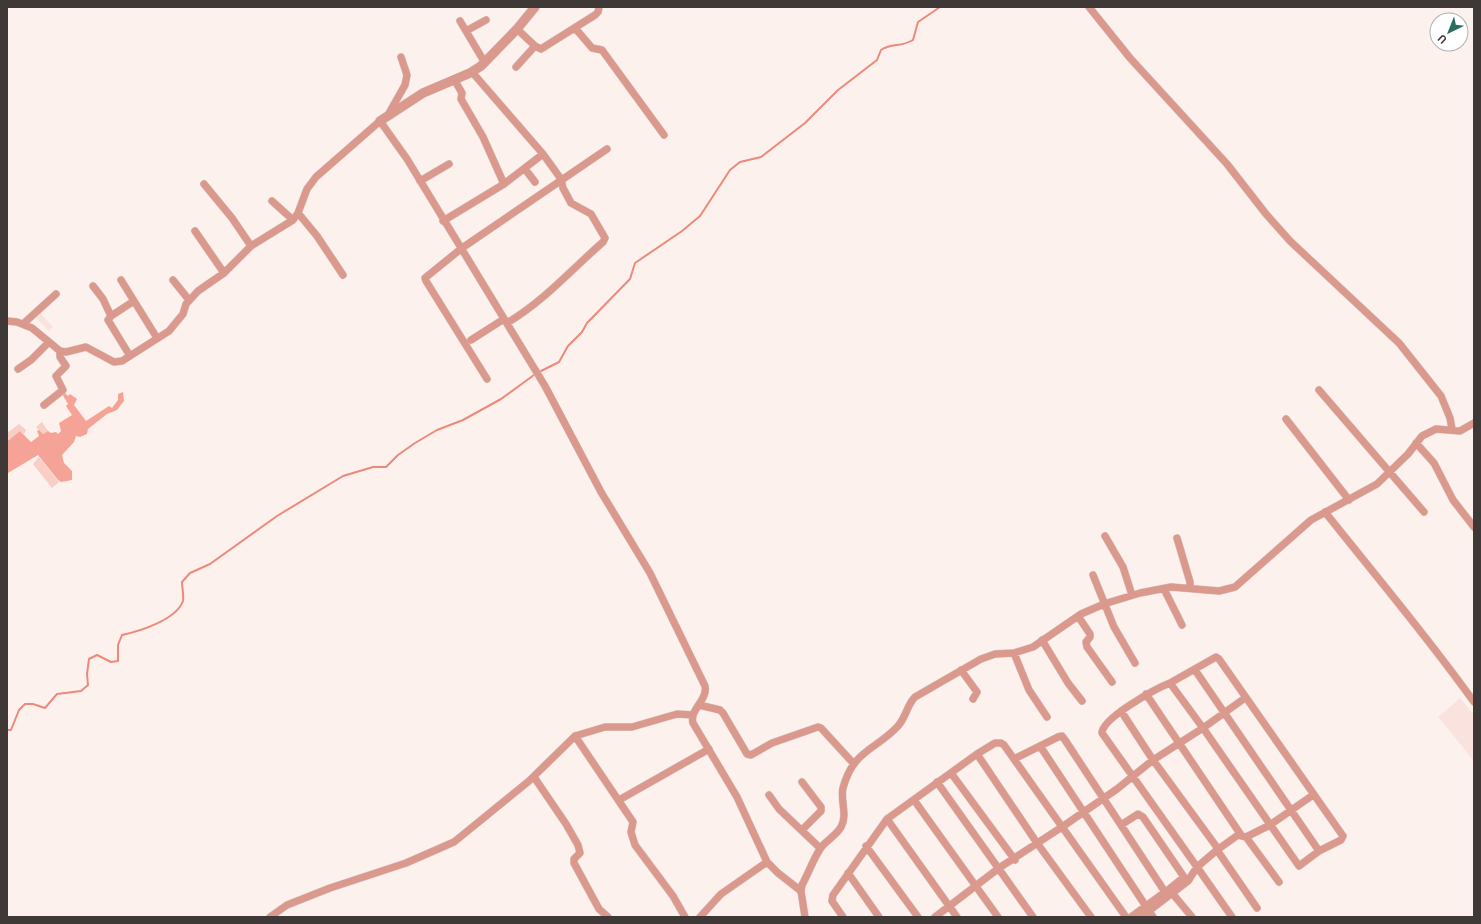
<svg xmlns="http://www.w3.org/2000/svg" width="1481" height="924" font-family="Roboto,sans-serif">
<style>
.built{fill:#fae2de}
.green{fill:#f9cec7}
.forest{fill:#f5a396}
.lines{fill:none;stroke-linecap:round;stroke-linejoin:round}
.stream{stroke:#ed897a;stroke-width:2}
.minor-casing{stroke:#d7ccc9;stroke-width:8}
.tertiary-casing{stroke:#d7ccc9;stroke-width:10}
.minor{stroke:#db988d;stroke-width:7}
.tertiary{stroke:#db988d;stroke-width:9}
</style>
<rect width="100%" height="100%" fill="#fdf1ee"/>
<path class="built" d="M38,312L41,314L53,327L49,331L34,316Z
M1460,698L1474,715V761L1438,717Z"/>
<path class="green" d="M42,422L48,431L43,434L36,427Z
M19,424L26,430L24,434L20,431L9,440L7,433Z
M39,457L59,482L52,488L33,464Z"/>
<path class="forest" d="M123,392L124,401L117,410L107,414L88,429L87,434L80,437L76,436L74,442L62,455L64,463L72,471V480L61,482L58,480L38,455L8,473L7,472V438L9,440L20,431L31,442L39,436L37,431L39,430L43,434L48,431L51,433L56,432L58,434L61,431L59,423L72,415L66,406L68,404L62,394L65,393L68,396L70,394L77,399L74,405L86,421L109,406L112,408L118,400V394Z"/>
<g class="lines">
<path class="stream" d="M539,372L559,362L568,346L582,332L587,323L630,279L635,263L682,231L700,216L730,170L740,162L761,157L805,123L838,90L877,60L881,50C893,42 899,48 913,40L918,22L940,7
M7,730H11L19,710L25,704H33L45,708L57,694L81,691L88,685L87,674L89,659L97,655L111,662L118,661V645L122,635C140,631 176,620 183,601C184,596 182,587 182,582L190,573L210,564L277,516L343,476L373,467H386L398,455L415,443L437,430L463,420L501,399L534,375"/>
<defs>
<path id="minor" d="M1089,7L1130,58L1227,164L1266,214L1290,241L1399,343L1441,396L1450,418L1452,429
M460,21L485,63
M575,28L592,48L602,50L664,135
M517,29L535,46L541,49L595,15L598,12L599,7
M466,31L486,20
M516,67L535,46
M472,72L543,154L561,179L563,188L571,203L591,214L605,238L603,242C571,270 544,301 507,323
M454,79L462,93L461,99L483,137L504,184
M388,115L405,85L407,75L401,57
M525,169L535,182
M420,181L449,164
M204,184L232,218L251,246
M272,201L293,220
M298,213L317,236L343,275
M443,221L504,184L543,154
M195,231L224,273
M121,280L157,338
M173,280L189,300
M93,286L103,299L111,316L108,320L130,356
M111,316L134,301
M7,321L17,322L32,328L60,351L66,352L86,347L114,362L122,361L169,331L183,314L186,304L198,291L224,273L251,246L293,220L298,213L307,189L316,177L380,121L407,159L545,386L601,492L650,573L705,686C708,700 689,710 693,723L737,797L767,862L778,873L801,891
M23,324L56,294
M471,340L504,319
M18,369L31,360L49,342
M487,379L426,281L425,278L462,248L607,149
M1319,390L1424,512
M44,405L63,390L56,376L66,366L60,357V351
M1286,419L1349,500
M1416,443L1434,463L1453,500L1474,527
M1325,512C1375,575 1427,636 1474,702
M1105,536L1123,567L1132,595
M1177,538L1190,582V588
M1093,575L1114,627L1135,663
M1164,589L1182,625
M1078,616L1090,634V637L1086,642L1087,647L1112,682
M1042,640L1068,683L1082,701
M1014,653L1029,690L1047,717
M961,670L977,692L973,699
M1195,670L1319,851
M1170,683L1216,657L1219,659L1343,836L1341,840L1319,851L1299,866L1203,728L1245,698
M1146,694L1241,835
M699,705L720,710L723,713L747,754L751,755L772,743L818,727L821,728L854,764
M575,736L633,822L631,832L635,845L673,896L685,917
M1040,746L1153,917
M1014,759L1058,737L1062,736L1065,740L1165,892L1131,917
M951,773L1015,860
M534,777L566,824L578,845L580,853L574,859V863L599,909L608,917
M802,782L821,807V811L802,830
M937,782L1033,917
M769,795L779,809L820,848
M619,800L709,749
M914,800L998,917
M1121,825L1138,814L1143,817L1184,877L1168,890
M1246,837L1279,882
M866,846L918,917
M848,873L879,917
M1172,893L1192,917
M1257,908L1217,850L1238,835L1246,837L1270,825L1313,795
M270,917L287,905L330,888L406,863L454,842L529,781L575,736L605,727H632L677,714L693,715
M700,917L721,894L767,862
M805,917L801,891L802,885C808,874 813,860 820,849C825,841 836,836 841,827C848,815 840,801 843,788C853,750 876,750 898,726C906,717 907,705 915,697L981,659L995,654L1014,653L1033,647L1081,614L1104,604L1140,593L1171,587L1219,591L1235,587L1311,520L1377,484L1408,454L1422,436L1436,429L1460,431L1474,423
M843,917L832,901L833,895L887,819
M935,917L999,868L1062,827L1117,789L1153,760L1203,728L1170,683C1157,688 1102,718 1102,733L1197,867L1217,850L1216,846L1153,760L1121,711
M957,917L887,819L977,754
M1091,917L1037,843L977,754L995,743H1001L1004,745L1126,917
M1141,917L1188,881L1197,867L1232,917"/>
<path id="tertiary" d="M380,121L423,93L470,73L481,66L517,29L535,7"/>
</defs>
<use href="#minor" class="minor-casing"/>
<use href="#tertiary" class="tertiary-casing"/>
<use href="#minor" class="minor"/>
<use href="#tertiary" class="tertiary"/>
</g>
<rect width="1481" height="924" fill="none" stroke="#3e3837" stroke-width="16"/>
<g transform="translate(1449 32) rotate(223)"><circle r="19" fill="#ffffff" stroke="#b2afaf"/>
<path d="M0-3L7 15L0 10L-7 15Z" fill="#296e61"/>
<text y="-6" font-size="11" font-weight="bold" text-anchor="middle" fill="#3e3837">U</text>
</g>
</svg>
